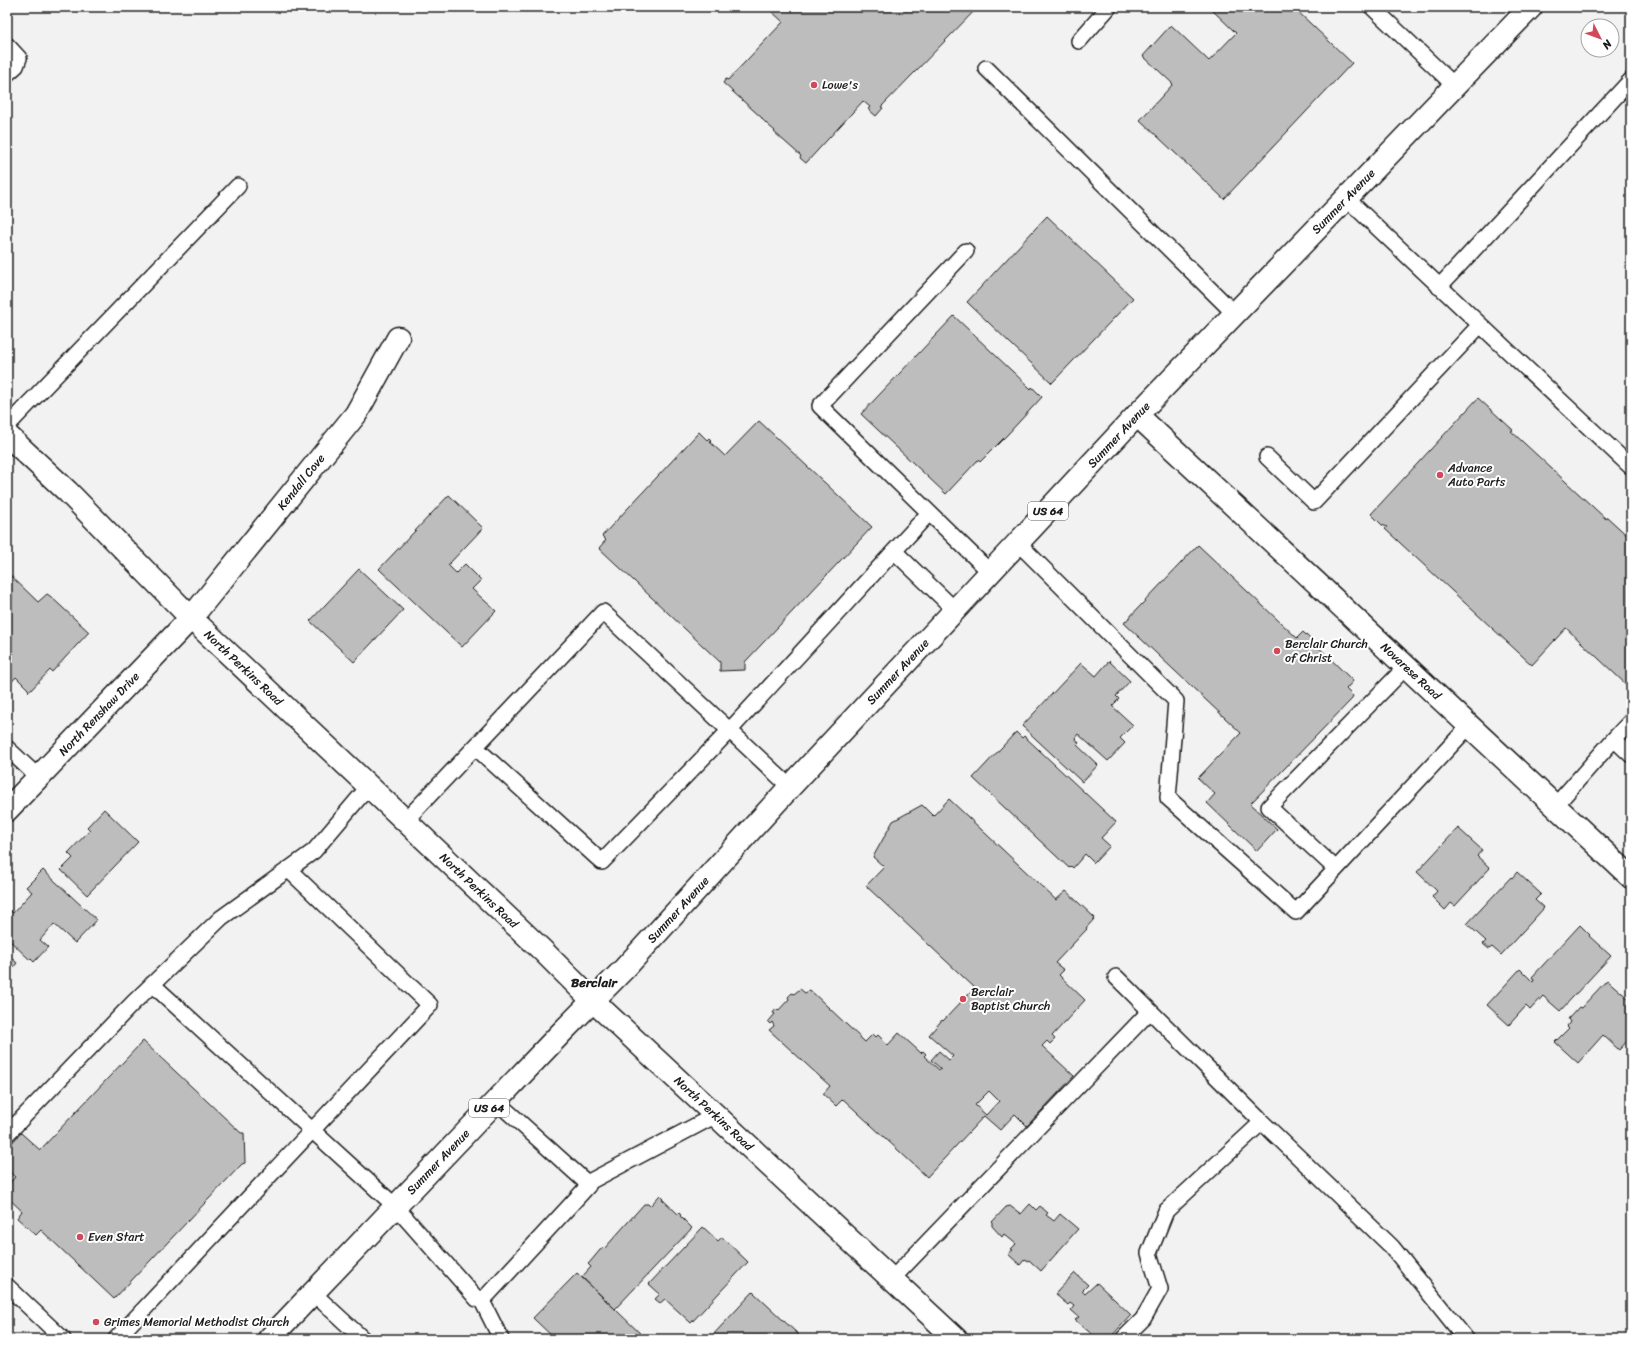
<svg xmlns="http://www.w3.org/2000/svg" width="1638" height="1346" font-family="Sriracha,sans-serif">
<style>
.building{fill:#bdbdbd;stroke:#1c1c1c;fill-rule:evenodd}
.lines{fill:none;stroke-linecap:round;stroke-linejoin:round}
.service-casing{stroke:#1c1c1c;stroke-width:18}
.minor-casing{stroke:#1c1c1c;stroke-width:25}
.tertiary-casing{stroke:#1c1c1c;stroke-width:25}
.primary-casing{stroke:#1c1c1c;stroke-width:25}
.service{stroke:#fff;stroke-width:15}
.minor{stroke:#fff;stroke-width:22}
.tertiary{stroke:#fff;stroke-width:22}
.primary{stroke:#fff;stroke-width:22}
.poi-dot{fill:#d1495b;stroke:#fff;stroke-width:1.5}
.labels{text-anchor:middle;dominant-baseline:central;stroke-width:4;stroke-linejoin:round;paint-order:stroke}
.shield{fill:#fff;stroke:#606060;stroke-width:1}
.shield-label{font-size:11px;font-weight:bold;fill:#1c1c1c}
.poi-label{font-size:12px;fill:#1c1c1c;stroke:#fff;text-anchor:start}
.street-label{font-size:12px;fill:#1c1c1c;stroke:#fff}
.neighbourhood-label{font-size:13px;font-weight:bold;fill:#1c1c1c;stroke:#fff}
</style>
<rect width="100%" height="100%" fill="#f2f2f2"/>
<filter id="ink" filterUnits="userSpaceOnUse"><feTurbulence type="fractalNoise" baseFrequency=".025" numOctaves="2"/><feDisplacementMap in="SourceGraphic" scale="8" xChannelSelector="R" yChannelSelector="G"/><feConvolveMatrix kernelMatrix="1 2 1 2 8 2 1 2 1" color-interpolation-filters="sRGB"/></filter>
<g filter="url(#ink)">
<path class="building" d="M767,7H978L881,107L883,108L876,116L868,109L870,107L863,101L806,163L800,158L801,156L774,132L775,131L768,125L762,119V118L723,83L726,79L728,80L783,22Z
M1209,7H1293L1352,63L1224,199L1140,120L1173,84L1143,56L1171,25L1209,61L1236,33Z
M1047,216L1133,298L1052,383L967,302Z
M954,316L1031,389L1032,387L1042,397L1007,435L980,462L978,460L946,494L861,414Z
M1478,398L1513,430L1511,431L1606,519L1607,517L1631,539V689L1566,628L1532,665L1385,529L1387,527L1382,525L1371,514Z
M759,421L872,527L745,662V670L720,671V662L599,548L606,540L602,536L699,432L707,440L709,438L711,440L710,442L725,456Z
M449,495L483,528L448,565L456,573L465,564L481,580L472,589L496,611L462,647L379,569Z
M1198,545L1297,638L1303,632L1353,681L1346,689L1353,696L1352,699L1250,804L1277,829L1257,851L1207,803L1215,794L1198,778L1241,733L1124,623Z
M359,569L403,610L354,662L310,621Z
M7,572L38,602L47,594L50,596L89,632L52,672L50,670L29,692L28,689L16,677L7,687Z
M1109,661L1130,681L1116,696L1119,699L1112,706L1133,725L1120,738L1125,743L1108,761L1078,734L1075,738L1079,743L1077,745L1098,765L1082,782L1022,726L1081,663L1096,676Z
M1016,732L1022,738L1024,736L1116,822L1101,838L1110,846L1094,863L1085,854L1073,868L1071,866L1069,868L973,778Z
M949,799L1056,900L1066,891L1095,918L1086,928L1087,929L1055,963L1064,970L1059,975L1085,1000L1052,1036L1055,1039L1050,1044L1047,1041L1042,1046L1074,1076L1027,1126L1015,1114L1000,1130L984,1116L927,1177L843,1099L836,1106L823,1094L830,1086L769,1030L774,1026L772,1022L770,1024L768,1022L775,1014L773,1013L776,1009L778,1011L789,999L788,997L792,993L794,994L800,989L805,993L810,990L865,1042L873,1034L876,1037L878,1035L888,1045L899,1033L921,1053L923,1051L926,1054L924,1056L939,1070L941,1069L931,1060L939,1051L949,1060L953,1056L929,1035L942,1020L943,1021L961,1002L960,1001L964,997L965,998L975,988L866,886L884,867L873,857L893,821L922,805L933,816ZM989,1091L999,1101L986,1115L975,1105Z
M104,809L138,842L87,895L61,870L73,858L68,853L90,830L87,827Z
M1458,828L1482,850L1477,856L1490,868L1455,906L1451,903L1445,910L1432,897L1437,891L1417,872Z
M43,870L97,920L75,943L54,924L40,940L48,947L34,962L31,959L30,960L7,938V907L13,913L32,892L26,887Z
M1517,872L1541,894L1535,900L1544,908L1501,955L1492,947L1489,949L1483,944L1486,941L1467,924L1511,877L1512,878Z
M1580,925L1590,935L1589,936L1611,956L1560,1011L1543,996L1530,1010L1526,1006L1509,1025L1487,1005L1520,969L1533,982L1534,980L1532,977Z
M7,954L17,963L7,975Z
M1607,980L1630,1000L1631,999V1037L1619,1050L1603,1035L1578,1063L1555,1042L1569,1028L1567,1026L1570,1022L1568,1019L1579,1007L1581,1008Z
M143,1041L241,1133H244L245,1163L242,1164L114,1299L41,1230L36,1235L17,1218L22,1211L7,1197V1186L15,1177L7,1170V1148L21,1133L40,1150Z
M660,1195L663,1198L662,1199L678,1214L679,1213L681,1215L680,1216L692,1228L615,1309L582,1277L590,1268L591,1267L588,1264L590,1262L600,1250L603,1248L604,1249L644,1204H648L650,1206Z
M1030,1204L1036,1210L1040,1206L1048,1213L1046,1215L1054,1221L1060,1214L1078,1229L1041,1271L1029,1260L1028,1261L1025,1259L1020,1265L1008,1254L1013,1250L1011,1249L1016,1244L1004,1234L1002,1237L992,1226V1222L1006,1207L1010,1206L1021,1214Z
M703,1227L718,1241L722,1237L748,1262L691,1323L665,1299L660,1303L655,1299L660,1294L649,1284Z
M577,1273L615,1309L646,1339H555L533,1318Z
M1075,1273L1088,1285L1082,1291L1085,1294L1097,1283L1131,1315L1109,1339H1101L1096,1335L1094,1336L1075,1320L1079,1317L1071,1310L1074,1306L1070,1303L1068,1305L1055,1294Z
M753,1292L799,1335L796,1339H713L711,1337Z"/>
<g class="lines">
<defs>
<path id="service" d="M1372,7L1455,86
M1079,41L1109,7
M7,45L19,58L16,66L7,74
M986,68L1234,313
M1346,198L1631,467
M966,251L820,406L991,573
M1439,287L1631,80
M7,426L238,186
M1267,457L1314,502L1480,325
M1018,543L1176,701L1168,798L1296,912L1469,726
M894,551L955,610
M1614,739L1631,721
M475,747L602,862L730,730L929,513
M7,748L38,777
M1555,806L1614,739L1631,755
M405,821L603,612L790,787
M1336,869L1269,807L1406,667
M1116,977L1262,1122
M152,984L395,1206L477,1299L482,1301L588,1186L587,1183L496,1101
M7,1134L133,1003L221,918L314,851L369,786
M587,1183L716,1115
M892,1279L1150,1011
M7,1286L63,1339
M313,1293L363,1339
M482,1301L501,1339
M116,1339L430,1005L288,869
M1123,1339L1143,1319L1160,1289L1149,1253L1166,1211L1262,1122L1392,1247L1466,1339"/>
<g id="minor">
<path id="s1" d="M1137,415L1631,877"/>
<path id="s2" d="M7,810L191,618L356,414L398,338"/>
</g>
<g id="tertiary">
<path id="s3" d="M593,1001L956,1339"/>
</g>
<g id="primary">
<path id="s4" d="M7,435L68,492L191,618L543,951L593,1001"/>
<path id="s5" d="M269,1339L562,1032L625,968L790,787L1137,415L1531,7"/>
</g>
</defs>
<use href="#service" class="service-casing"/>
<use href="#minor" class="minor-casing"/>
<use href="#tertiary" class="tertiary-casing"/>
<use href="#primary" class="primary-casing"/>
<use href="#service" class="service"/>
<use href="#minor" class="minor"/>
<use href="#tertiary" class="tertiary"/>
<use href="#primary" class="primary"/>
</g>
</g>
<g class="poi-dot">
<circle cx="814" cy="85" r="4"/>
<circle cx="1440" cy="475" r="4"/>
<circle cx="1277" cy="651" r="4"/>
<circle cx="963" cy="999" r="4"/>
<circle cx="80" cy="1237" r="4"/>
<circle cx="96" cy="1322" r="4"/>
</g>
<g class="labels">
<g class="shield">
<rect x="1028" y="502" width="40" height="18" rx="3"/>
<rect x="469" y="1099" width="40" height="18" rx="3"/>
</g>
<g class="shield-label">
<text x="1048" y="511">US 64</text>
<text x="489" y="1108">US 64</text>
</g>
<g class="poi-label">
<text x="822" y="85">Lowe's</text>
<text x="1448" y="468">Advance<tspan x="1448" dy="14">Auto Parts</tspan></text>
<text x="1285" y="644">Berclair Church<tspan x="1285" dy="14">of Christ</tspan></text>
<text x="971" y="992">Berclair<tspan x="971" dy="14">Baptist Church</tspan></text>
<text x="88" y="1237">Even Start</text>
<text x="104" y="1322">Grimes Memorial Methodist Church</text>
</g>
<g class="street-label">
<text stroke="none"><textPath href="#s5" startOffset="1565">Summer Avenue</textPath></text>
<text stroke="none"><textPath href="#s5" startOffset="1241">Summer Avenue</textPath></text>
<text stroke="none"><textPath href="#s2" startOffset="441">Kendall Cove</textPath></text>
<text stroke="none"><textPath href="#s4" startOffset="332">North Perkins Road</textPath></text>
<text stroke="none"><textPath href="#s1" startOffset="375">Novarese Road</textPath></text>
<text stroke="none"><textPath href="#s5" startOffset="917">Summer Avenue</textPath></text>
<text stroke="none"><textPath href="#s2" startOffset="133">North Renshaw Drive</textPath></text>
<text stroke="none"><textPath href="#s4" startOffset="656">North Perkins Road</textPath></text>
<text stroke="none"><textPath href="#s5" startOffset="593">Summer Avenue</textPath></text>
<text stroke="none"><textPath href="#s3" startOffset="165">North Perkins Road</textPath></text>
<text stroke="none"><textPath href="#s5" startOffset="245">Summer Avenue</textPath></text>
</g>
<g class="neighbourhood-label">
<text x="594" y="982">Berclair</text>
</g>
</g>
<rect width="1638" height="1346" fill="none" stroke="#fff" stroke-width="24"/>
<rect x="12" y="12" width="1614" height="1322" fill="none" stroke="#1c1c1c" stroke-width="1.5" filter="url(#ink)"/>
<g transform="translate(1600 38) rotate(132)"><circle r="19" fill="#ffffff" stroke="#a4a4a4"/>
<path d="M0-3L7 15L0 10L-7 15Z" fill="#d1495b"/>
<text y="-6" font-size="11" font-weight="bold" text-anchor="middle" fill="#1c1c1c">N</text>
</g>
</svg>
